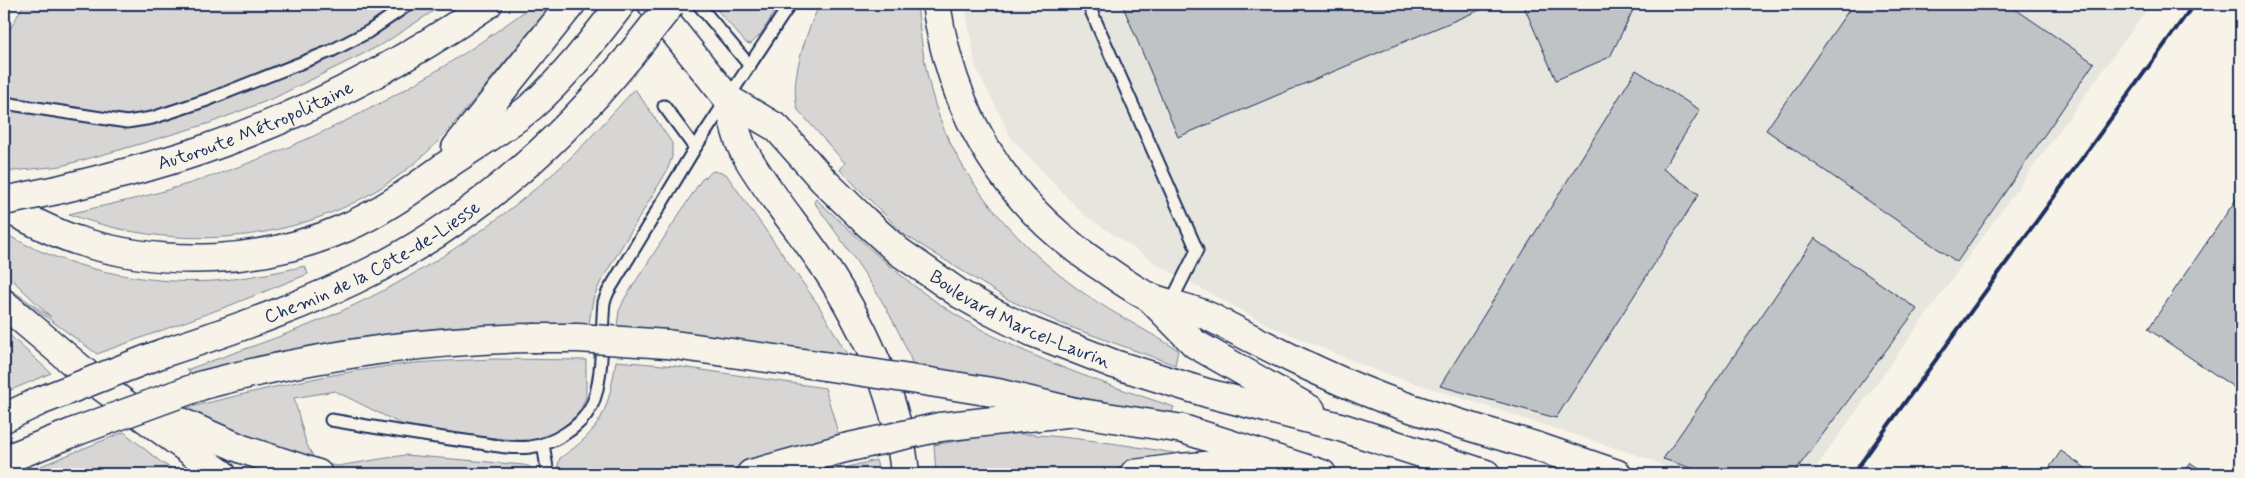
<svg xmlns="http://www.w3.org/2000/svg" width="2245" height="478" font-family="Mynerve,sans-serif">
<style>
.built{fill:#e6e5de}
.green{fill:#d7d6d4;stroke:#798299}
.building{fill:#c0c3c5;stroke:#1b2f5e}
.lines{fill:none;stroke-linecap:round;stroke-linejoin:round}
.lane-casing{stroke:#1b2f5e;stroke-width:15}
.secondary-casing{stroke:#1b2f5e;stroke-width:31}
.primary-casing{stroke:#1b2f5e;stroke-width:31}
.highway-casing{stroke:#1b2f5e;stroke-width:31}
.lane{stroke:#f7f3e8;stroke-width:11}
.secondary{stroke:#f7f3e8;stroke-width:28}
.primary{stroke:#f7f3e8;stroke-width:28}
.highway{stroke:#f7f3e8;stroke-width:28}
.rail{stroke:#1b2f5e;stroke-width:4}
.secondary-bridge-casing{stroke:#1b2f5e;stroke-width:31;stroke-linecap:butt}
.primary-bridge-casing{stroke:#1b2f5e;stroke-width:31;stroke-linecap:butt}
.highway-bridge-casing{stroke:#1b2f5e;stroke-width:31;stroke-linecap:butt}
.secondary-bridge{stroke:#f7f3e8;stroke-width:28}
.primary-bridge{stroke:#f7f3e8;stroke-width:28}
.highway-bridge{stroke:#f7f3e8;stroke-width:28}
.labels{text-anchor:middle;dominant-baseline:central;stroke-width:4;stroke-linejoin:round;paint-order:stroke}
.street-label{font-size:19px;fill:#1b2f5e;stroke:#f7f3e8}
</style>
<rect width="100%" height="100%" fill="#f7f3e8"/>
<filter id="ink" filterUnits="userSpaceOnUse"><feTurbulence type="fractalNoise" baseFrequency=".02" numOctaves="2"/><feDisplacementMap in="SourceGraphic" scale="10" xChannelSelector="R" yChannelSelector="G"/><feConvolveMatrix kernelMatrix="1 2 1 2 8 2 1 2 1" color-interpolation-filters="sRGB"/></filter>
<g filter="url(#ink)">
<path class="built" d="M965,4H2151L1811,474H1680L1652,460L1372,369L1268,325L1160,266L1083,214L1012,139L976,68Z"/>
<path class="green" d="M24,4H444L383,44L274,98L210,123L123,149L61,166L4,172V40Z
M534,4H552C527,34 503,64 478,95C460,116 443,138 422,157C325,242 187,258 69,214C101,206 133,200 164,191C298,153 424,88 534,4Z
M712,4H780L760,35L751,44L746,43Z
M820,4H917C921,42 926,82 940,119C964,184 1017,243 1071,284C1104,309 1143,328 1178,350L1175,365L1062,324L1009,300L905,235L840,170L845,163L798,110C788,82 807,30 820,4Z
M635,89L672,143V157L667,171L600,283L593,299L589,324L461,326L376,338L282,352L198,376L186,370C233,353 282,337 328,317C414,280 496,226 565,163C590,140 612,113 635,89Z
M713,171L726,174L819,306L848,356L669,330L617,326L619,311L625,298L702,179Z
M816,199C852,232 887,266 925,294C1001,349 1087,378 1174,407L1171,415L913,365C890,304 851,254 814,202Z
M4,233C64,268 144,285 214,281C245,278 275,273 305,266L308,274L231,305L97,354L4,286V285L51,317L4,272Z
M4,330L51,373L4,393Z
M495,359L586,360V397L579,413L570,426L550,437L527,441L442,433L401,424L335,391L294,398L306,443L314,458L324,464L338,466L405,455L524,465L530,467L534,474H340L313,467L183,409C259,390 336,371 415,363C441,361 468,360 495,359Z
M616,361L675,366L825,388L841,443L717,474H560L558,465L560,458C603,429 608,410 616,361Z
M124,432L162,463L181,474H21Z
M1001,433C1066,435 1128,445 1191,456L1195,460L1120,468L1099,474H936L934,445Z
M876,460L880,474H820Z"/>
<path class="building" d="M1122,4H1494L1178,137Z
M1523,4H1636L1610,57L1556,80Z
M1853,4H2008L2094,63L1957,262L1766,130Z
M1636,70L1700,110L1663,169L1699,194L1556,418L1440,386Z
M2241,192V392L2148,329Z
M1815,238L1917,309L1793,474H1710L1663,459Z
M2061,451L2094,474H2045Z
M2191,463L2207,474H2183Z"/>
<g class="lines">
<defs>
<path id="lane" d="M698,4L750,66
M1088,4L1197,250L1170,304
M4,103L127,122L152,118L207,100L331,51L368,32L409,4
M664,106L695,148
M331,420C378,428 425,436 473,442C491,445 511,449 530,447C553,444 580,428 591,407C604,381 601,331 604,302L608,292L695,148L790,4
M543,444L548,474"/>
<g id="secondary">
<path d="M936,4C953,118 1009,208 1106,270C1119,279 1133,289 1147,296C1167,305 1190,307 1210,317C1266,346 1322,375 1382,398C1433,417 1486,431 1538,447C1564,456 1590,465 1617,474"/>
<path d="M728,99C733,116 736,138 745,153C767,192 798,227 823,264C865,327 898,398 905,474"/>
<path id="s1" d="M163,353C236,329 309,304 378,268C477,216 558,144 629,57"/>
<path d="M4,418L40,401"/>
</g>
<g id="primary">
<path id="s2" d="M652,4L728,99L777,128L823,180L865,221L898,251L960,294L992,312L1032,332L1114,364L1207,393L1340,427L1486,474"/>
<path d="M1148,296L1195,344L1311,410"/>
<path d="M667,344L824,366"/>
<path d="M930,382L998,393L1075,412L1183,429L1322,474"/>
<path d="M203,385C312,356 421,340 533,338"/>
<path d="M4,460L77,431"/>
<path d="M1134,474L1180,468L1265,461"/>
</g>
<g id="highway">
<path d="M456,148L571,4"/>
<path id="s3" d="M57,190C106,178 155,166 202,150C304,115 400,65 488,4"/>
<path d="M4,207C28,219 53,233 79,241C166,268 262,264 345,228C384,211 417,186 451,162C478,144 507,127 532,106C566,76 594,39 621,4"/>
<path d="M4,304L102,387L222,474"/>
<path d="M151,409L242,449L318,474"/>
<path d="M940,427L1075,412"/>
<path d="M751,474L845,448"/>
</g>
</defs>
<use href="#lane" class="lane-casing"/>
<use href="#secondary" class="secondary-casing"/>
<use href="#primary" class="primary-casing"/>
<use href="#highway" class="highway-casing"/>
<use href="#lane" class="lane"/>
<use href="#secondary" class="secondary"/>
<use href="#primary" class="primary"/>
<use href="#highway" class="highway"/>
<path class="rail" d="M1853,474L2194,4"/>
<defs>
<path id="secondary-bridge" d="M629,57L671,4
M40,401L163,353"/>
<path id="primary-bridge" d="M533,338H578L667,344
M824,366L930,382
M77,431L203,385"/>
<path id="highway-bridge" d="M4,201L57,190
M845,448L940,427"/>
</defs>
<use href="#secondary-bridge" class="secondary-bridge-casing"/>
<use href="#primary-bridge" class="primary-bridge-casing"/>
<use href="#highway-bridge" class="highway-bridge-casing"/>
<use href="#secondary-bridge" class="secondary-bridge"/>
<use href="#primary-bridge" class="primary-bridge"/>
<use href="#highway-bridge" class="highway-bridge"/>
</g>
</g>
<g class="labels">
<g class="street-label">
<text stroke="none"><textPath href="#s3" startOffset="209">Autoroute Métropolitaine</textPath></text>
<text stroke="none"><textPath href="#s1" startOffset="229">Chemin de la Côte-de-Liesse</textPath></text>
<text stroke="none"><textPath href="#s2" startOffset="492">Boulevard Marcel-Laurin</textPath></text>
</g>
</g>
<rect width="2245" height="478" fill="none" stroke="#f7f3e8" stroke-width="20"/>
<rect x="10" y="10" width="2225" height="458" fill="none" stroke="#1b2f5e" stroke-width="2" filter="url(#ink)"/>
</svg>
